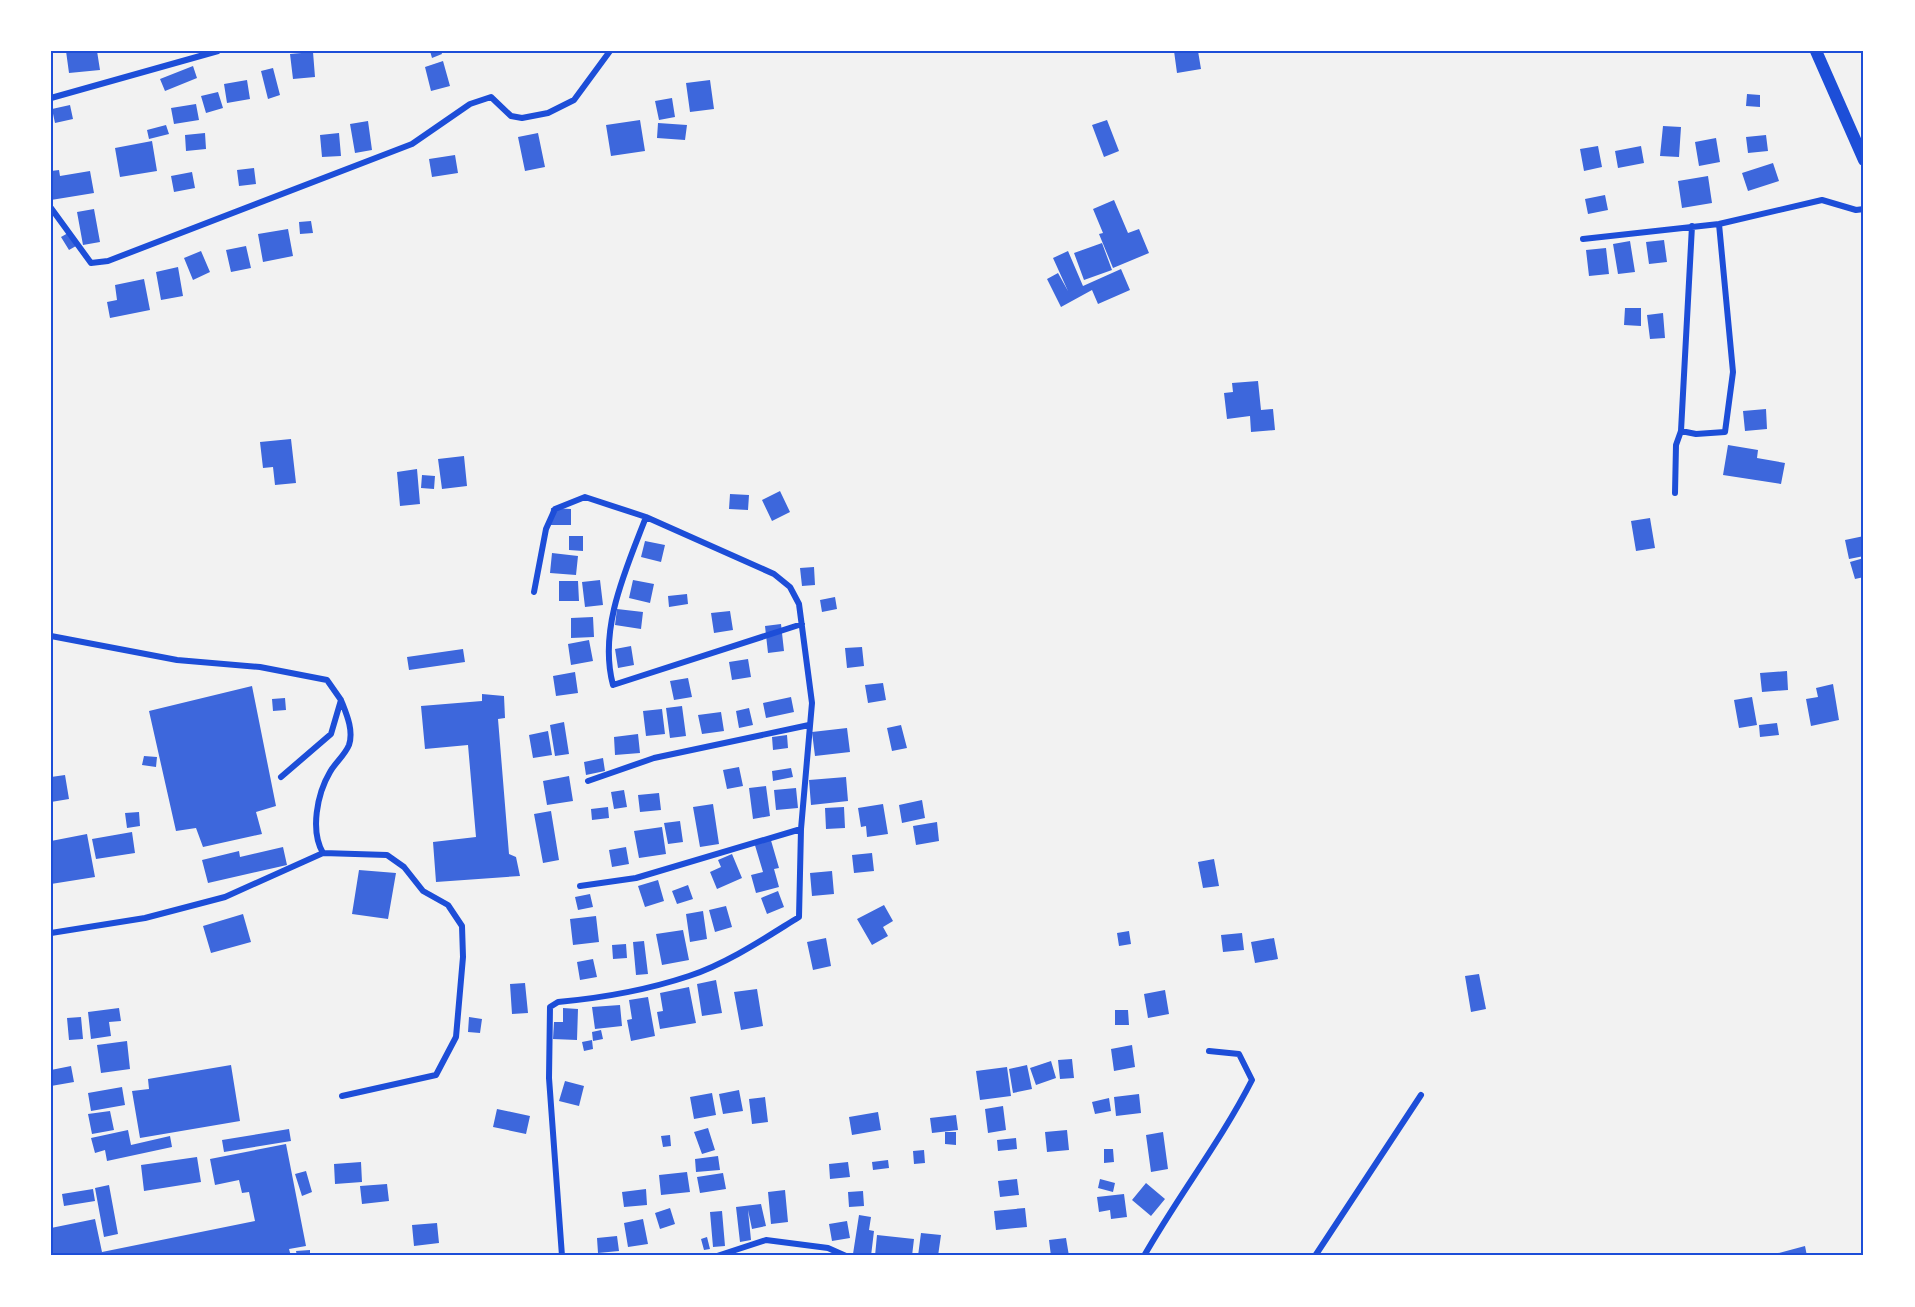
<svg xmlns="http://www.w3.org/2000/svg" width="1915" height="1307" font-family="Inter,sans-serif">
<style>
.building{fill:#3d67dc}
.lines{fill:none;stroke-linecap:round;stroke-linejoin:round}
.minor{stroke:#1d4ed8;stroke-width:6}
.secondary{stroke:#1d4ed8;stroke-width:12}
.neatline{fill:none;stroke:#1d4ed8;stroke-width:2}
</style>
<rect width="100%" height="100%" fill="#f2f2f2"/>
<path class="building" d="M66,51H97L100,70L69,73Z
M430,51H441L442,54L432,58Z
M1174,51H1198L1201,69L1177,73Z
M313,52L315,77L293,79L290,54Z
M443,61L450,86L431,91L425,67Z
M193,66L197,78L165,91L160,79Z
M273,68L280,95L268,99L261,71Z
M247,80L250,99L227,103L224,84Z
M710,80L714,109L690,112L686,83Z
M218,92L223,108L206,113L201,96Z
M1747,94L1760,95V107L1746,106Z
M672,98L675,117L659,120L655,101Z
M196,104L199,120L174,124L171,108Z
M70,105L73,119L55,123L52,109Z
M640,120L645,151L611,156L606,125Z
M1107,120L1119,151L1104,157L1092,125Z
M368,121L372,150L355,153L350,124Z
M658,123L687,125L685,140L657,138Z
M166,125L169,134L149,139L147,130Z
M1663,126L1681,127L1679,157L1660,156Z
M205,133L206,149L186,151L185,135Z
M339,133L341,156L322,157L320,135Z
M538,133L545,167L525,171L518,137Z
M1766,135L1768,151L1748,153L1746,137Z
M1716,138L1720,162L1699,166L1695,142Z
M152,141L157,171L120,177L115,148Z
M1598,146L1602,167L1584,171L1580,149Z
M1641,146L1644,163L1618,168L1615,151Z
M455,155L458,173L432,177L429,159Z
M1773,163L1779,181L1748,191L1742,173Z
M254,168L256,184L239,186L237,170Z
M59,170L60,176L90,171L94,193L51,200V171Z
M192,172L195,188L174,192L171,176Z
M1708,176L1712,203L1682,208L1678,181Z
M1605,195L1608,210L1588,214L1585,199Z
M1114,200L1128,233L1139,229L1149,253L1113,268L1099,234L1103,233L1093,209Z
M94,209L100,242L83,245L77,212Z
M311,221L313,233L300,234L299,222Z
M288,229L293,256L263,262L258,234Z
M68,233L76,246L69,250L61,237Z
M1664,240L1667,262L1649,264L1646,242Z
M1630,241L1635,272L1618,274L1613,244Z
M1102,243L1112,270L1084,280L1074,253Z
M246,246L251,268L231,272L226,250Z
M1606,248L1609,274L1589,276L1586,250Z
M201,251L210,272L193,280L184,258Z
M1068,251L1083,286L1121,269L1130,290L1098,304L1092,290L1061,307L1047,279L1058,273L1068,291L1053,258Z
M178,267L183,296L161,300L156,272Z
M144,279L150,310L110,318L107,302L117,300L115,285Z
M1625,308H1641V326L1624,325Z
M1663,313L1665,338L1650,339L1647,315Z
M1258,381L1261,410L1273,409L1275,430L1251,432L1250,416L1227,419L1224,393L1233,392L1232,383Z
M1766,409L1767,429L1745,431L1743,411Z
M291,439L296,483L275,485L273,467L263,468L260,442Z
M1728,445L1758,450L1757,458L1785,463L1781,484L1723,475Z
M464,456L467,486L442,489L438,459Z
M417,469L420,504L400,506L397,472Z
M422,475L435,476L434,489L421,488Z
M780,491L790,512L772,521L762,500Z
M730,494L749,495L748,510L729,509Z
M551,508L571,509V525H550Z
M1650,518L1655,548L1636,551L1631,521Z
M569,536H583V551L569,550Z
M1864,536V556L1849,559L1845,540Z
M645,541L665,545L661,562L641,557Z
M552,553L578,556L576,575L550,573Z
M1864,558V577L1855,579L1850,562Z
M814,567L815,585L802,586L800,568Z
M600,580L603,605L585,607L582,582Z
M633,580L654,584L650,603L629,598Z
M559,581H578L579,601H559Z
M687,594L688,604L669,607L668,596Z
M835,597L837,609L822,612L820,600Z
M617,609L643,612L641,629L615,625Z
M730,611L733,630L714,633L711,613Z
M593,617L594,637L571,638V618Z
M781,624L784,651L768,653L765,626Z
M589,640L593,661L571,665L568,644Z
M631,646L634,665L618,668L615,649Z
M862,647L864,666L847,668L845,648Z
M463,649L465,662L409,670L407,657Z
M748,659L751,677L732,680L729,662Z
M1787,671L1788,690L1762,692L1760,673Z
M575,672L578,693L556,696L553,676Z
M688,678L692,697L674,700L670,681Z
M883,683L886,700L868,703L865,685Z
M1833,684L1839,720L1811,726L1806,699L1818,697L1816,688Z
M252,686L276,806L256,812L262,834L203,847L196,828L176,831L149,711Z
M482,694L504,696L505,718L498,719L509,854L516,857L520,876L436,882L433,842L476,837L468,745L425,749L421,706L482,701Z
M791,697L794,712L766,718L763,703Z
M1752,697L1757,725L1739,728L1734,700Z
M285,698L286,710L273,711L272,699Z
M682,706L686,736L670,738L666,708Z
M749,708L753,725L739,728L736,711Z
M662,709L665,734L646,736L643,711Z
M721,712L724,731L702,734L698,715Z
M564,722L569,754L555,756L550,725Z
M1777,723L1779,735L1760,737L1759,725Z
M901,725L907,748L892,751L887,728Z
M847,728L850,752L815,756L812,732Z
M548,731L552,755L533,758L529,735Z
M638,734L640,753L615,755L614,737Z
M787,735L788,748L773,750L772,737Z
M144,756L157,757L156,767L142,765Z
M603,758L605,771L586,775L584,762Z
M739,767L743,786L727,789L723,770Z
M791,768L793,777L773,781L772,771Z
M65,775L69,799L51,802V777Z
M569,776L573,801L547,805L543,781Z
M846,777L848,801L811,805L809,780Z
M766,786L770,816L753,819L749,788Z
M796,788L798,808L776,810L774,790Z
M624,790L627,807L614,809L611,792Z
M659,793L661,810L640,812L638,795Z
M922,800L925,818L902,823L899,805Z
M713,804L719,844L700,847L693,807Z
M883,804L888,834L867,837L866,826L861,827L858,808Z
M608,807L609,818L592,820L591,809Z
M844,807L845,828L826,829L825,808Z
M551,811L559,860L543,863L534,814Z
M139,812L140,826L127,828L125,813Z
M680,821L683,842L668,844L664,823Z
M937,822L939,841L916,845L913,826Z
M662,827L666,854L639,858L634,831Z
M132,832L135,853L96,859L92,839Z
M87,834L95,877L51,884V841Z
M770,837L779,868L774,869L779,887L756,893L751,875L763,872L754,842Z
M283,847L287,865L208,883L202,860L239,851L240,857Z
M626,847L629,864L612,867L609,850Z
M872,853L874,871L854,873L852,855Z
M732,854L742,878L717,889L710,872L721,867L718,860Z
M1214,859L1219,886L1203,888L1198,862Z
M359,870L396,873L388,919L352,914Z
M832,871L834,894L812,896L810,873Z
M658,880L664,901L645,907L638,886Z
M688,885L693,899L677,904L672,891Z
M778,891L784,907L767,914L761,898Z
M590,894L593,907L578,910L575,897Z
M884,905L893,921L883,927L888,936L872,945L857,919Z
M726,906L732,927L715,932L709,910Z
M703,911L707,939L690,942L686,914Z
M243,914L251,942L211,953L203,926Z
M596,916L599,942L573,945L570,919Z
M683,930L689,960L662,965L656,934Z
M1129,931L1131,944L1119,946L1117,933Z
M1242,933L1244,950L1223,952L1221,935Z
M826,938L831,966L813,970L807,942Z
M1274,938L1278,959L1255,963L1251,942Z
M644,941L648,974L636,975L633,942Z
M626,944L627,958L613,959L612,945Z
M593,959L597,977L580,980L577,962Z
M1479,974L1486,1009L1471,1012L1465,976Z
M716,980L722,1013L702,1016L697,984Z
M525,983L528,1013L512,1014L510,984Z
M689,987L696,1023L660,1029L657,1012L663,1011L660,993Z
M757,989L763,1026L741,1030L734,992Z
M1165,990L1169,1014L1148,1018L1144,994Z
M648,997L655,1036L631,1041L627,1020L632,1019L629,1000Z
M620,1005L622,1026L595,1029L592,1007Z
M119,1008L121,1021L109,1022L111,1036L91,1039L88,1012Z
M563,1008L578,1009L577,1040L553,1039L554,1022H563Z
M1115,1010H1128L1129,1025H1115Z
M81,1017L83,1039L69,1040L67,1018Z
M469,1017L482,1019L480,1033L468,1032Z
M601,1030L603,1039L593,1041L592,1032Z
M592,1040L593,1049L584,1051L582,1042Z
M127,1041L130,1069L101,1073L97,1045Z
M1132,1045L1135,1067L1114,1071L1111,1049Z
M1072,1059L1074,1078L1060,1079L1058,1060Z
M1051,1061L1056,1078L1036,1085L1030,1068Z
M231,1065L240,1121L140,1138L132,1091L149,1089L148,1079Z
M1027,1065L1032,1089L1013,1093L1009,1069Z
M71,1066L74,1082L51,1086V1070Z
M1007,1067L1011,1096L980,1100L976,1071Z
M565,1081L584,1086L579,1106L559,1101Z
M122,1087L125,1105L91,1111L88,1093Z
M739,1090L743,1111L723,1114L719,1094Z
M712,1093L716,1115L694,1119L690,1097Z
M1139,1094L1141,1113L1116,1116L1114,1097Z
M765,1097L768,1122L752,1124L749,1099Z
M1109,1098L1111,1111L1095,1114L1092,1102Z
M1003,1106L1006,1130L988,1133L985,1109Z
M497,1109L530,1116L526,1134L493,1127Z
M110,1111L114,1130L92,1134L88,1114Z
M878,1112L881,1130L852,1135L849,1117Z
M956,1115L958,1130L932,1133L930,1118Z
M708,1128L715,1150L702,1154L694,1132Z
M289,1129L291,1141L224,1152L222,1140Z
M128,1130L131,1145L170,1136L172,1147L107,1161L105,1150L95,1153L91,1138Z
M1067,1130L1069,1150L1047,1152L1045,1132Z
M945,1132H956V1145L945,1144Z
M1163,1132L1168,1169L1151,1172L1146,1135Z
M670,1135L671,1146L663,1147L661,1136Z
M1016,1138L1017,1149L998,1151L997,1140Z
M286,1144L306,1246L289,1249L291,1256H53L51,1228L95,1219L102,1252L255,1221L249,1192L242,1193L239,1180L215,1185L210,1159Z
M1104,1149H1113L1114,1162L1104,1163Z
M924,1150L925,1163L914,1164L913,1151Z
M718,1156L720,1170L696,1172L695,1159Z
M197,1157L201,1182L144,1191L141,1165Z
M888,1160L889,1168L873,1170L872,1162Z
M361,1162L362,1182L335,1184L334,1164Z
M848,1162L850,1177L830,1179L829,1164Z
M306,1171L312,1192L302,1196L295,1174Z
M687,1172L690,1192L661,1195L659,1175Z
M723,1173L726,1189L700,1193L697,1177Z
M1017,1179L1019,1195L1000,1197L998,1181Z
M1100,1179L1115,1183L1113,1192L1098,1188Z
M1146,1183L1165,1199L1151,1216L1132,1200Z
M387,1184L389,1201L362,1204L360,1186Z
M109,1185L118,1234L104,1237L95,1188Z
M93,1189L95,1201L64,1206L62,1194Z
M646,1189L647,1205L624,1207L622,1192Z
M785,1190L788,1222L771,1224L768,1192Z
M863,1191L864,1206L849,1207L848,1192Z
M1124,1194L1127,1217L1111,1219L1110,1210L1099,1212L1097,1197Z
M761,1204L766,1226L752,1229L748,1210L751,1240L740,1242L736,1207Z
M670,1208L675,1224L660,1229L655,1213Z
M1025,1208L1027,1227L996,1230L994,1211Z
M722,1211L725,1246L713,1247L710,1212Z
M859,1215L871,1217L869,1230L874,1231L871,1256L853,1254Z
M643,1219L648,1244L628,1247L624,1223Z
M847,1221L850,1238L832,1241L829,1224Z
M437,1223L439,1243L414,1246L412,1225Z
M921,1233L941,1235L938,1256H918Z
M877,1235L914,1239L912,1256H875Z
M617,1236L619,1251L598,1253L597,1238Z
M707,1237L710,1249L704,1250L701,1239Z
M1066,1238L1069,1256H1051L1049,1240Z
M1805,1246L1807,1256H1771V1255Z
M310,1250V1256H297L296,1251Z"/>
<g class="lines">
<path class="minor" d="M51,98L218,51
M51,208L91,263L108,261L412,144L470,104L491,97L511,116L522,118L548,113L574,100L610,51
M1583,239L1719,224L1822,200L1856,210L1864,209
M1681,431L1696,434L1725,432L1733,372L1719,224
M1675,493L1676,445L1681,431L1692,226
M646,517C626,569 598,629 613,685L802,624
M534,592L546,529L555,509L585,497L646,517L774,574L790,587L799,604L812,703L801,829L799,917C765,938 728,963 689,976C647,990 602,998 558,1002L550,1007L549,1078L562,1256
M51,636L177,660L260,667L327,680L341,700L331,734L281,777
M341,700C346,713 354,730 349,745C345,755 335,763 330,772C317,794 310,831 323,853L387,855L404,867L423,891L448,905L462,926L463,957L456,1037L436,1075L342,1096
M588,781L654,758L809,725
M580,886L636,878L801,829
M51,933L145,918L225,897L323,853
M717,1256L766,1240L828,1248L846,1256
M1144,1256C1178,1196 1221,1141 1252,1080L1239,1054L1209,1051
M1315,1256L1421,1095"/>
<path class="secondary" d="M1816,51L1864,160"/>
</g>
<rect width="1915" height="1307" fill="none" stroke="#ffffff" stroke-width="105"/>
<rect x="52" y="52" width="1810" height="1202" class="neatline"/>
</svg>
